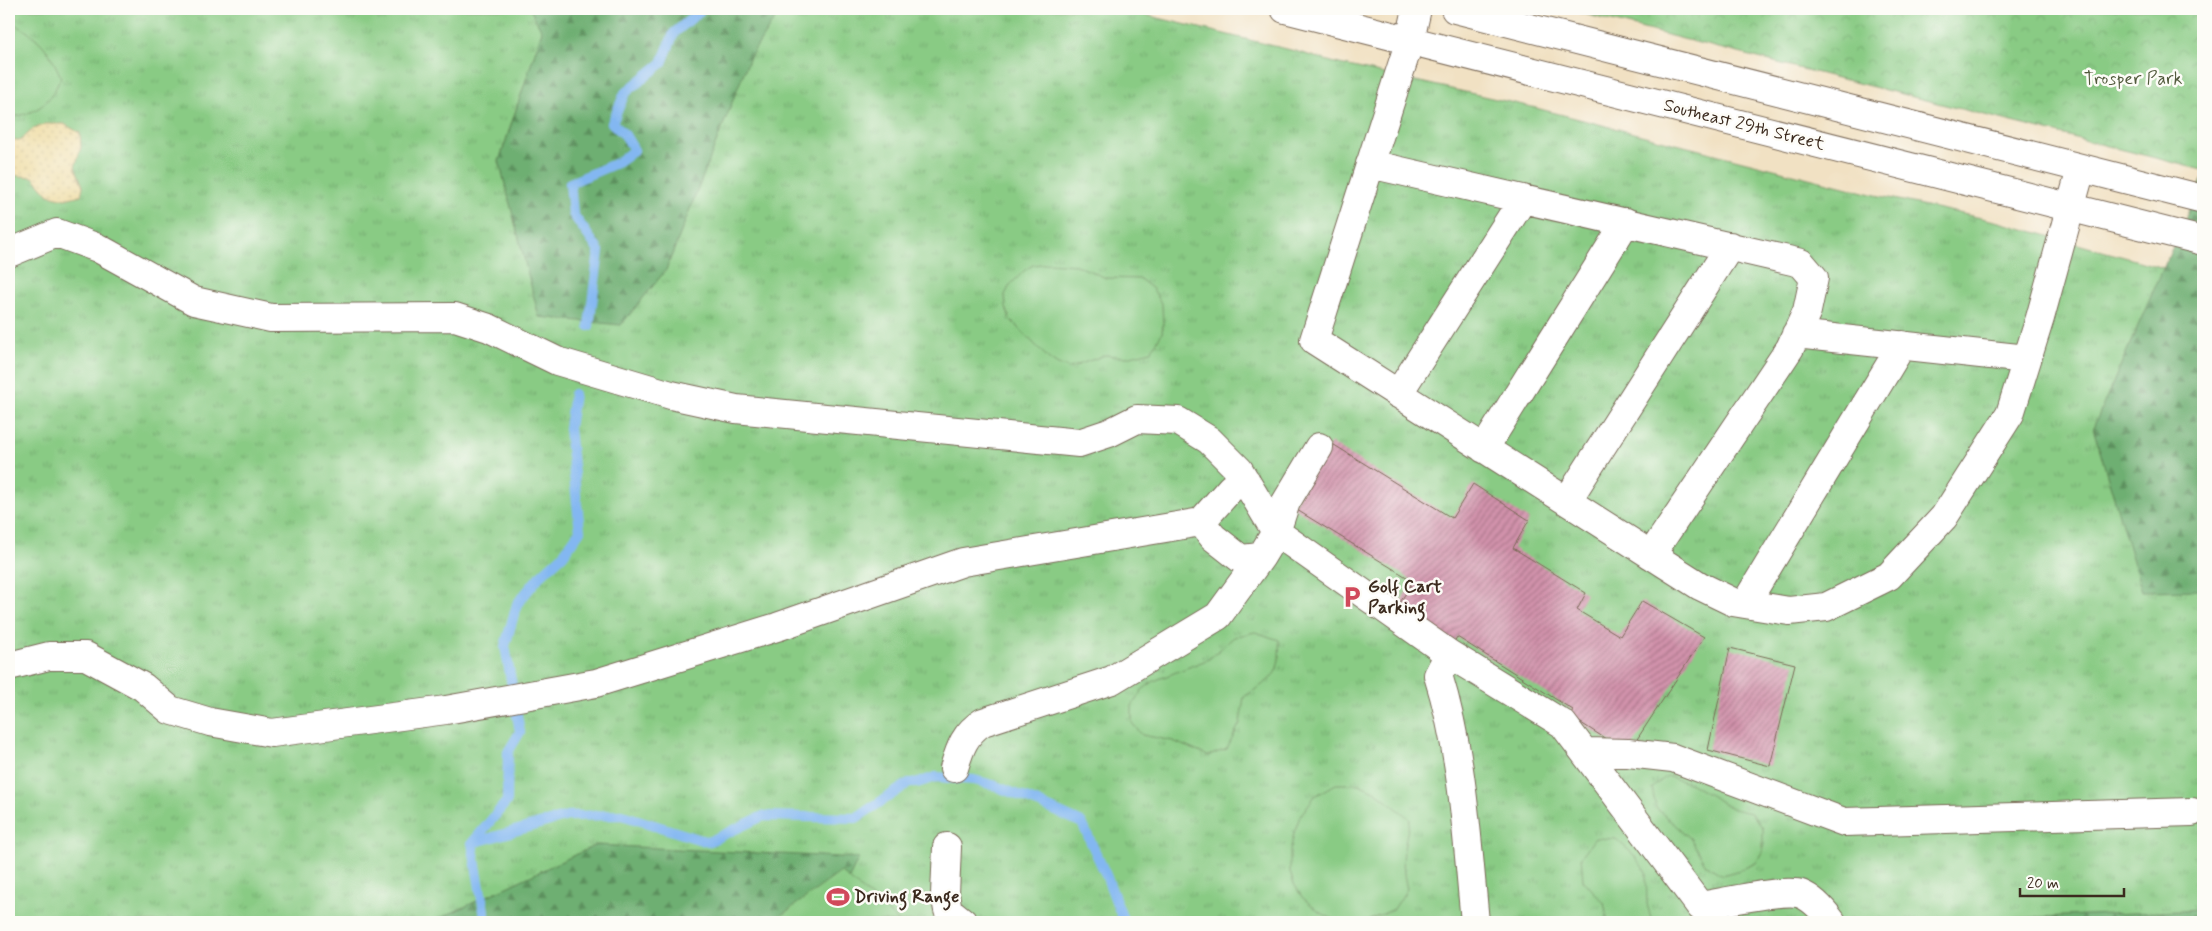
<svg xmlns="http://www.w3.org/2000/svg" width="2212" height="931" font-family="Mynerve,sans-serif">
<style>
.grass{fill:url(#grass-tufts);stroke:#627a51}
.forest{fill:url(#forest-firs);stroke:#546c48}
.sand{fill:url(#sand-dots);stroke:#94825e}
.park{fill:url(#park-crowns);stroke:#627a51}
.pitch{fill:#89cb84;stroke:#627a51}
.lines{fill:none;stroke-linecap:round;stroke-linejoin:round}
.stream{stroke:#83b7f1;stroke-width:10}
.building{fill:url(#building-hatch)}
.minor-casing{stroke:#7b6a58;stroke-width:30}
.major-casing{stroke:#7b6a58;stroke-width:30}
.minor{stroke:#fff;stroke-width:28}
.major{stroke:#fff;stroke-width:28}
.labels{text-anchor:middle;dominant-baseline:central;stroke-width:5;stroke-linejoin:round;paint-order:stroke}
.park-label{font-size:18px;fill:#525a3d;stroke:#fdfcf7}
.street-label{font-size:18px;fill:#3b2a1e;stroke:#fdfcf7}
.poi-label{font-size:18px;font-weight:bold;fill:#3b2a1e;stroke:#fdfcf7;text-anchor:start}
</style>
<defs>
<pattern id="grass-tufts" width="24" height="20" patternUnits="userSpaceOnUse" patternTransform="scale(1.25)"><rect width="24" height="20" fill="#89cb84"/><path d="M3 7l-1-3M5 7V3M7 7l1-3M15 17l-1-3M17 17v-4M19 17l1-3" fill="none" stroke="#77ae72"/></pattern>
<pattern id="forest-firs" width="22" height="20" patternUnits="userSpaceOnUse" patternTransform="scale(1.25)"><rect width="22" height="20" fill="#6eaf72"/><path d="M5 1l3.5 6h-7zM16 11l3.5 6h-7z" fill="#5c8f5d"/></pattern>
<pattern id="sand-dots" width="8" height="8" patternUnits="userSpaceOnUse" patternTransform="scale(1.25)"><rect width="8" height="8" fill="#eeda9e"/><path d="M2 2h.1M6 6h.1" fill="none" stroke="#cdbb88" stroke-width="1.8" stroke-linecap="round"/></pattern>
<pattern id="park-crowns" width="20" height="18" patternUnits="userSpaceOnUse" patternTransform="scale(1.25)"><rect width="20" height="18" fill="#89cb84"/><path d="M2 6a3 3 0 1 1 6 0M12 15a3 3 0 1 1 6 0" fill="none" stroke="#77ae72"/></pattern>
<pattern id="building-hatch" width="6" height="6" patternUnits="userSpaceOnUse" patternTransform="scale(1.25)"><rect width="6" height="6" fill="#d192ab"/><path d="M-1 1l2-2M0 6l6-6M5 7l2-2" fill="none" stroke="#ab778b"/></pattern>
</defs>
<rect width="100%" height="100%" fill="#fdfcf7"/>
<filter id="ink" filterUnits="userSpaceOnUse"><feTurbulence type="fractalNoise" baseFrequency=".02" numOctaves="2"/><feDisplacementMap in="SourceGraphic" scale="10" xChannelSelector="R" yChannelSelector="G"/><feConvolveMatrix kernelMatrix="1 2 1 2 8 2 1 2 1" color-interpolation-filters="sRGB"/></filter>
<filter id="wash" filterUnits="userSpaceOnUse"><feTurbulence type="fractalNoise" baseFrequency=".0096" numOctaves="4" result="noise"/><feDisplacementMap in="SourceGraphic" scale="20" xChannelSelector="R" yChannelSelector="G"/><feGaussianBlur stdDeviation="1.12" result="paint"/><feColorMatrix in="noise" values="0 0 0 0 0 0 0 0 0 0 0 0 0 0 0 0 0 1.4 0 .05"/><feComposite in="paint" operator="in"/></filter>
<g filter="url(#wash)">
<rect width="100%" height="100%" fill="#f1e1c3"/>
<path class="grass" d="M9,9H1121L1295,51L1335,63L1532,107L1871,194L1995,221L2203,279V922H9Z"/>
<path class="forest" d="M530,9H781L750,57L666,270L621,325L539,317L499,161L542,31Z
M2203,178V590L2142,591L2093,428Z
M596,845L859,858L827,922H432Z
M2203,910V922H1926Z"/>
<path class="sand" d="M45,124H64L80,133L81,147L75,167L83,186L81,195L65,199L49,195L33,177L9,175V140H21L33,129Z"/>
<path class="park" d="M1564,9H2203V170Z"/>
<path class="pitch" d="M9,21C39,37 47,46 61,77C50,103 38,114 9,117Z
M1049,263L1076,265L1106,278L1140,279L1153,289L1162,305L1163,323L1162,333L1151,351L1127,357L1105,355L1070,368L1058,365L1049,359L1010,319L1006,307L1005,295L1010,285L1025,270L1033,265Z
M1255,632L1279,640C1281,678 1273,677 1244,697L1240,723L1227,749L1208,756L1173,741L1142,735L1132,723V706L1142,690L1154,681L1209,659L1234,637Z
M1667,776L1691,784L1733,809L1751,813L1763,828V850L1756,863L1740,870L1722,875L1705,864L1691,839L1656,808L1652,788Z
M1336,784H1359L1376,792L1410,819C1404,847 1400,861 1407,889L1394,909L1365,922L1336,921L1318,911L1302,897L1294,884L1290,872V852L1294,833L1300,816L1315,796Z
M1595,838L1616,839L1633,854L1646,872L1647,904L1652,922H1608L1604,903L1583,880L1581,857Z
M841,872L900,922H772Z"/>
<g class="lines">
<path class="stream" d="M589,326L599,251L573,214L570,183L619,162L634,150L625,135L612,123L625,93L662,63L674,33L699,12L698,9
M473,842L507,801L508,752L520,732L505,646L517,604L539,577L563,555L580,531L569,428L574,394
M472,843L568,816L622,815L708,842L763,816L856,818L909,783H917L936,777L974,780L993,785L1038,803L1082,823L1106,875L1124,922
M472,843L486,922"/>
</g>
<g id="blocks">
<path class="building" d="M1331,443L1452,518L1473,484L1529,520L1513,548L1586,593L1577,610L1620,636L1642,601L1704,637L1628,753L1570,716L1573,710L1457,637L1454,642L1398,606L1413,581L1292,507Z
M1730,648L1795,664L1770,766L1708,750Z"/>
</g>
</g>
<g filter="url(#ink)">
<use href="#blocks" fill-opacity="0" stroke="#7b6a58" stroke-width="1"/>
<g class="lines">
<defs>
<path id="minor" d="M1410,40L1314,340L1700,586L1733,602L1745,604L1789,611L1826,607L1889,576L1944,517L2010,414L2040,318L2081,169
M1370,164L1801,263L1814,278L1807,311L1790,348L1651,555
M9,253L57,233L98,248L194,301L271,318L455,317L489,328L557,361L671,395L736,409L1079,443L1109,433L1137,419L1178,421L1209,440L1239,470L1276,532L1449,654
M1796,334L2027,359
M1398,394L1523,199
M1484,449L1626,222
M1567,501L1730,246
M1201,522L1213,537L1241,559L1261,557
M1745,604L1902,345
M9,666L49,656H86L143,687L170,710L210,722L272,733L446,710L596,683L777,627L963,562L1201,522L1231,488L1246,481
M1587,752L1628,753L1673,758L1844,822L2192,812
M954,768C960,748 965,733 983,722L1112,680L1218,616L1261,557L1276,532L1286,502L1319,447
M947,847L945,894L948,910L963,922
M1475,922C1467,839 1463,755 1438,675L1449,654L1563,724L1700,906C1720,903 1785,888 1801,894C1814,899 1824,911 1832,922"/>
<path id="major" d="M1285,9L2203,241
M1455,9L2203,199
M1410,40L1417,9"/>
</defs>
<use href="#minor" class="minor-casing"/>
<use href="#major" class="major-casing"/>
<use href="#minor" class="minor"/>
<use href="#major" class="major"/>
</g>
</g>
<defs>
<symbol id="parking-bare" viewBox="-9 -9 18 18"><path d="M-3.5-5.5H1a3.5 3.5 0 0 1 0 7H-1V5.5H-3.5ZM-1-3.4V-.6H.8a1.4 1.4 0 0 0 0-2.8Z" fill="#d1495b" stroke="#fdfcf7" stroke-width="2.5" paint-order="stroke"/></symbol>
<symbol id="stadium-bare" viewBox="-9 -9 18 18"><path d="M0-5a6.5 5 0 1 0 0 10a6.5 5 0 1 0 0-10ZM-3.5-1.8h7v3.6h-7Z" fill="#d1495b" stroke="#fdfcf7" stroke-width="2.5" paint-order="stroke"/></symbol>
</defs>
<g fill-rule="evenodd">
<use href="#parking-bare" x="1336" y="581" width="32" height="32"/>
<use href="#stadium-bare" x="822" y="881" width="32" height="32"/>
</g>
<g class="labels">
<g class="park-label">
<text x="2133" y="79">Trosper Park</text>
</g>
<g class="street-label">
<text transform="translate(1744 125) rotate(14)">Southeast 29th Street</text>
</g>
<g class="poi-label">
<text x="1368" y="587">Golf Cart<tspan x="1368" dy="21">Parking</tspan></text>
<text x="854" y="897">Driving Range</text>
</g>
</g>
<rect width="2212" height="931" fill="none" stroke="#fdfcf7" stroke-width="30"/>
<path d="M2020 888v8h104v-8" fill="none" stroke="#3b2a1e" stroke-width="2.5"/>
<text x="2027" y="888" font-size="15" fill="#3b2a1e" stroke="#fdfcf7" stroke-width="4" paint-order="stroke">20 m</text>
</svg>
